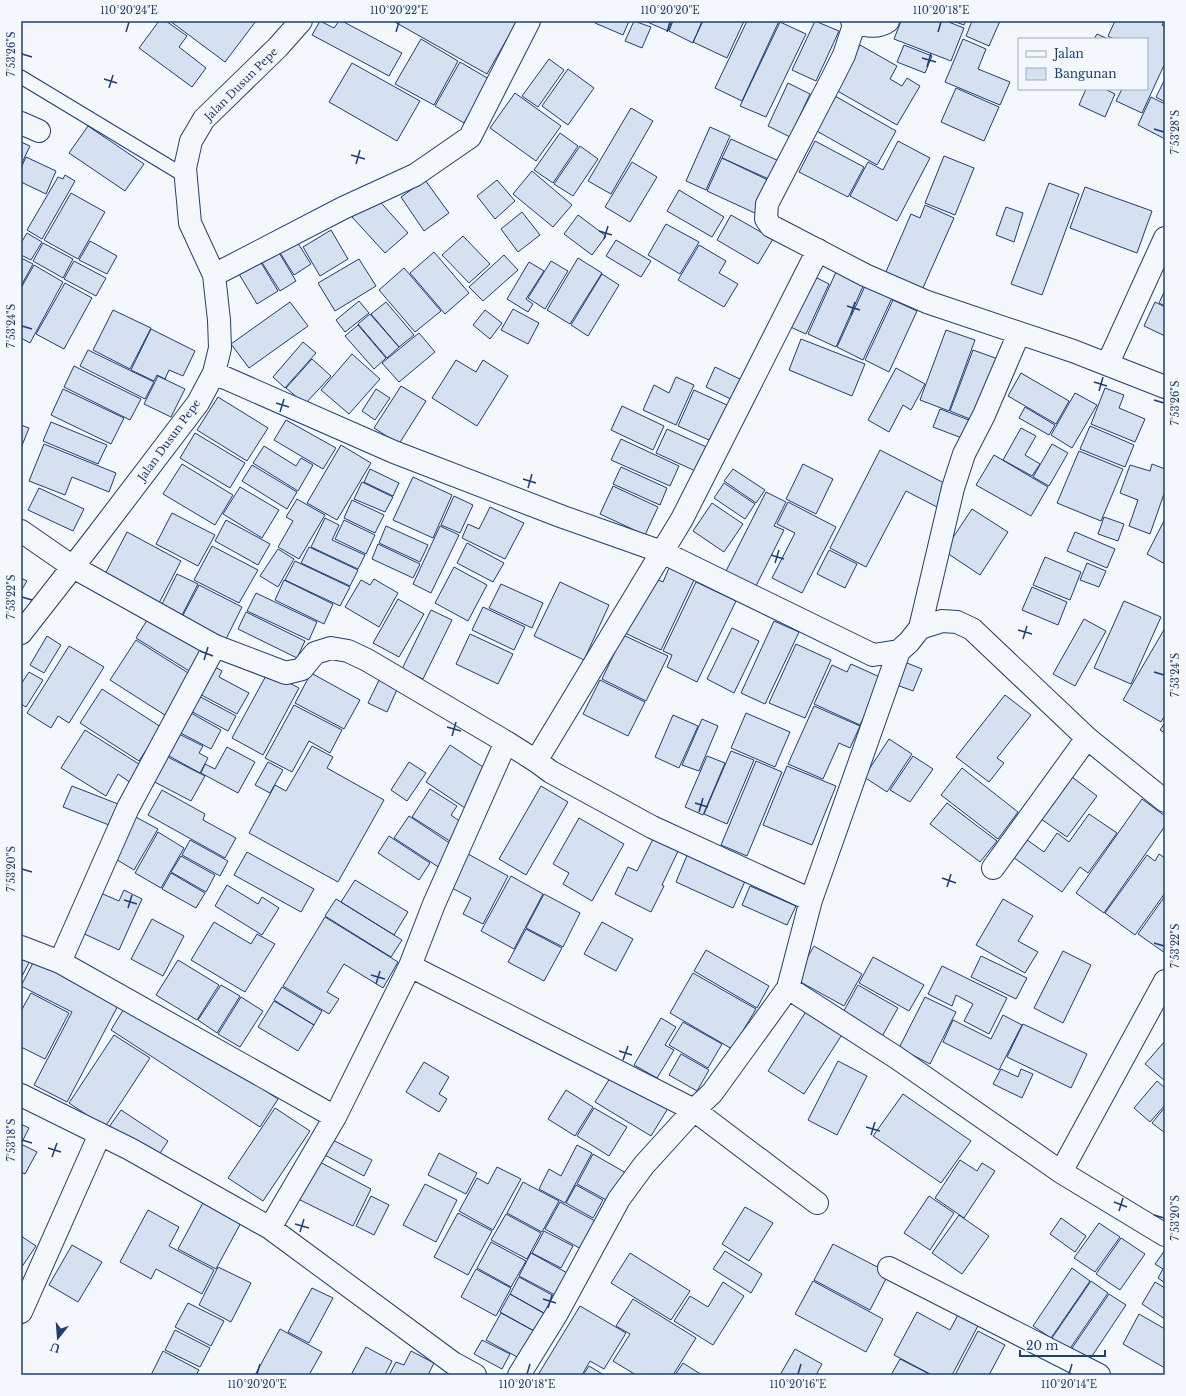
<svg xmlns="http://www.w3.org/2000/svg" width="1186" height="1396" font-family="'Libre Baskerville',serif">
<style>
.building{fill:#d5e0f0;stroke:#1d3f73}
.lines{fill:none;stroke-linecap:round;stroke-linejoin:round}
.service-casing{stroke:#1d3f73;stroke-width:15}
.minor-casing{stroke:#1d3f73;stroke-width:24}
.service{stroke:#f4f7fb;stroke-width:13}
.minor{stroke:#f4f7fb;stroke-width:22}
.ticks{fill:none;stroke:#1d3f73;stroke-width:1.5}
.labels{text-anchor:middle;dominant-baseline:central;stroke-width:3;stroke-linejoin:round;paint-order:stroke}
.street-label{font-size:11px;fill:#1d3f73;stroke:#f4f7fb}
.neatline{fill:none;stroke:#1d3f73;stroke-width:1.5}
.ticks-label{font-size:10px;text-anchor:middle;fill:#1d3f73}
</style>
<rect width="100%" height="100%" fill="#f4f7fb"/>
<path class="building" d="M159,21H166L187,36L179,47L206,68L192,87L139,48Z
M170,21H256L225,62Z
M320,21L334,28L339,21H342L402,53L389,76L312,35Z
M393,21H517L487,74Z
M596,21H629L623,35L595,23Z
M634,21L651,27L642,48L625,41Z
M645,21H672L668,31Z
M673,21H702L693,43L669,31Z
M703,21H744L727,58L693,42Z
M747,21H779L742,101L715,88Z
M815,21L839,31L816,81L792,70Z
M901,21H946L964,28L951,61L894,39Z
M953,21H966L964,25Z
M972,21H1000L989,46L966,36Z
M1115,21H1164L1162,25L1165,27V63L1142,113L1116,101L1122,89H1147V39H1114L1108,36Z
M780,22L806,34L766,117L740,106Z
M1097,34L1108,39H1094Z
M421,39L458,61L434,105L395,84Z
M963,39L986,49L978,69L1010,82L1000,105L945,82Z
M860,45L897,66L890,79L902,86L907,78L920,86L897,125L834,89Z
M904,45L932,56L925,73L897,62Z
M549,59L564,70L538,107L522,96Z
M460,62L489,79L464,123L435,106Z
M352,63L420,101L397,141L329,102Z
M568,69L594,88L568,125L542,106Z
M1165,79V102L1156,97Z
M788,83L810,94L790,137L768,126Z
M956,88L999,107L984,141L941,122Z
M1086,89H1105L1115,94L1105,117L1079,105Z
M515,93L561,126L536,161L490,128Z
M835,96L896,131L877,165L815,130Z
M1151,97L1165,104V139L1138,125Z
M631,108L653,121L611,194L588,181Z
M88,126L144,164L125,191L69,153Z
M710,127L730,136L706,190L686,181Z
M560,133L578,146L553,183L534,170Z
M731,139L781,162L773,181L722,158Z
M815,141L864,167L848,197L799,172Z
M898,141L930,158L897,221L850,196L868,162L883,170Z
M21,142L30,146L21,165Z
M580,146L598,159L573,196L554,184Z
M944,156L974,168L955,215L925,203Z
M26,157L56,171L46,194L21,182V168Z
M722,158L772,182L757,214L707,191Z
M632,162L657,177L630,222L605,207Z
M532,171L572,205L553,227L513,194Z
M65,175L75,181L42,239L27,230L58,177L63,179Z
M425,180L449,213L424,231L401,197Z
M497,180L515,201L495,219L477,196Z
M1049,183L1079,194L1042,295L1011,284Z
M1085,187L1152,211L1137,253L1070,228Z
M679,190L724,217L712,237L667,211Z
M71,193L105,212L78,259L44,240Z
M375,196L408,233L385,253L352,217Z
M925,205L954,218L922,290L885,274L911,214L920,218Z
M1006,207L1023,213L1014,242L996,235Z
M522,212L540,235L518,252L501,229Z
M578,215L606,236L592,255L564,234Z
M731,215L773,239L758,264L717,240Z
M666,224L699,242L680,274L648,255Z
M331,230L348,259L320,276L303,247Z
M27,233L42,242L31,260L21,255V243Z
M463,236L490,264L469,283L442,255Z
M296,240L311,264L294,275L279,251Z
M616,240L651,261L641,277L606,256Z
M90,241L117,256L107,274L79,260Z
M43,243L73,259L63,278L33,261Z
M699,245L726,261L719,273L738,284L724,307L678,280Z
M278,251L296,281L280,291L261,261Z
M434,252L469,293L445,314L410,273Z
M504,255L518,270L483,301L469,287Z
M21,258L33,264L21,286Z
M578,258L602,273L570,324L547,310Z
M359,259L376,286L335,311L318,283Z
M74,261L106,278L96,296L64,279Z
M260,261L278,291L257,304L239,274Z
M551,261L568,271L545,309L528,298Z
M529,262L544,271L526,299L533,304L528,312L507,299Z
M34,265L63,282L30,343L21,338V288Z
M404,268L441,311L415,332L379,290Z
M836,272L864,284L836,347L808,334Z
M602,274L619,285L588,336L571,325Z
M809,274L829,284L806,334L786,325Z
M65,283L92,298L64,349L36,334Z
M865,286L892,298L863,360L837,347Z
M1165,290V306L1159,303Z
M893,300L917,311L889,372L865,360Z
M359,301L369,313L345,332L336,320Z
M290,302L308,326L249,368L231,344Z
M386,302L414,335L399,347L371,314Z
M1155,302L1165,307V336L1144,326Z
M513,309L539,323L528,344L501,330Z
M113,310L151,328L130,369L93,350Z
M485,310L502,323L490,339L473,325Z
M370,314L399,347L387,358L358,324Z
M358,325L386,358L374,369L345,336Z
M151,329L195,351L183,376L169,370L165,379L157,375L154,381L131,370Z
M946,330L975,340L949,411L920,400Z
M419,333L435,352L399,382L382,363Z
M801,339L865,364L852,396L789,370Z
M303,342L316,353L285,388L273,377Z
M88,350L154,382L145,399L80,366Z
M973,350L998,359L975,421L950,411Z
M352,354L380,379L349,414L321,390Z
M312,359L331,376L305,404L286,388Z
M456,360L476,372L483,360L508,376L477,426L432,398Z
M74,366L141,399L130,420L64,387Z
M715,367L748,383L739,403L706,387Z
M896,368L925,384L911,410L903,405L889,432L868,420Z
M1021,373L1069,401L1056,424L1008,396Z
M158,376L185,389L171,417L144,404Z
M676,377L694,385L676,425L643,410L654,385L669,393Z
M401,386L426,401L399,444L374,428Z
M1105,388L1124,395L1119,408L1145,419L1135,442L1091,424Z
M63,389L124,418L111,444L51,415Z
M376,389L390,398L375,420L362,411Z
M694,390L727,405L711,441L678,426Z
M1075,393L1097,405L1072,448L1051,435Z
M218,397L268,428L247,461L197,430Z
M622,406L664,426L653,450L611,430Z
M1025,407L1055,425L1049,435L1019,418Z
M940,409L974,422L967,440L933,427Z
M286,420L336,448L323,469L274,440Z
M51,422L107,445L98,464L43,441Z
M21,425L29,428L21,448Z
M1090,426L1134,445L1125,467L1080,449Z
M1021,428L1036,436L1025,455L1040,464L1032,476L1003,460Z
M667,429L713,450L702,474L656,453Z
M195,433L245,463L230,488L180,458Z
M621,439L679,466L670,486L611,460Z
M44,444L116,473L109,492L72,477L65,495L29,481Z
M1052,444L1068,453L1049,486L1033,477Z
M341,445L371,463L337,520L307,503Z
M264,446L296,466L301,458L313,465L298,491L253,463Z
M880,450L948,485L937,507L906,491L866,567L830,548Z
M1079,451L1123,469L1101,521L1057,503Z
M994,455L1048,487L1031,516L976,485Z
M182,464L233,495L215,525L163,494Z
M803,464L833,479L816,514L786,499Z
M1152,464L1165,469V491L1150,534L1129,526L1138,500L1120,493L1130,465L1150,471Z
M252,465L297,492L287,509L242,481Z
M621,467L667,488L660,505L613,484Z
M370,469L399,483L393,496L364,482Z
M733,469L765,490L756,503L724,481Z
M413,477L452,495L433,538L393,520Z
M362,482L393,497L385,512L354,499Z
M724,483L755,504L745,519L714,498Z
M613,486L658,507L645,535L600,514Z
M240,487L279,510L262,538L223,514Z
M39,488L84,509L73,531L28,510Z
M766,492L786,502L774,526L784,530L755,588L725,573Z
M454,496L473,505L460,533L441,525Z
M297,499L325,515L299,559L278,547L293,521L286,517Z
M352,500L384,515L375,533L344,518Z
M788,502L836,527L802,593L772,578L795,533L777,524Z
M712,503L743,524L724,552L693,531Z
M490,507L524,523L505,559L462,538L468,524L479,529Z
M972,509L1008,532L980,575L944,551Z
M172,513L215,535L198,566L156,544Z
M1104,517L1124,524L1118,541L1098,534Z
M325,518L339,525L332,540L365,555L358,569L311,547Z
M1165,519V564L1147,554Z
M226,520L270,544L258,565L215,541Z
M344,520L375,535L366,554L335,539Z
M386,526L428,545L420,562L379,543Z
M440,526L459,535L431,593L413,584Z
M127,532L181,561L158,605L104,576Z
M1075,532L1115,549L1107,568L1067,551Z
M467,543L504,563L493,582L457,563Z
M378,544L420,564L413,578L372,559Z
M212,546L258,570L239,603L194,580Z
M309,547L358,570L350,586L301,563Z
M278,549L294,559L278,587L260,576Z
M829,550L857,564L845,588L817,574Z
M1045,557L1081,572L1070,600L1033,585Z
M295,561L350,587L340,606L285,580Z
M1087,563L1106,571L1099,587L1080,580Z
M454,567L487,585L468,621L435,603Z
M669,568L694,580L661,650L625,633L651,577L663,582Z
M177,574L198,584L181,617L161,606Z
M21,578L27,581L21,591Z
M374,579L398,593L379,627L345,607L361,580L370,585Z
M284,580L333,604L324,624L275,600Z
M560,582L609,605L584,660L534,636Z
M696,582L736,601L697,682L667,667L672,655L663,651Z
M501,584L543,603L532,628L489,608Z
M199,585L242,607L226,639L182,617Z
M1032,587L1067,602L1058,625L1022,610Z
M256,593L317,622L309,640L247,611Z
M398,599L424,614L399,657L373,643Z
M1124,601L1161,617L1131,684L1094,668Z
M483,607L525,627L514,650L472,630Z
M431,610L452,620L423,679L402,669Z
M246,612L305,641L297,658L238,629Z
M149,617L207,654L194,674L136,638Z
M1084,619L1106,631L1075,686L1053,674Z
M774,621L799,632L765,704L741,693Z
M732,628L759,641L734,693L707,679Z
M1165,628V715L1161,722L1123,700Z
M470,634L513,654L498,684L456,664Z
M623,635L668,656L646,701L602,679Z
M47,636L61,645L44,673L30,665Z
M136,640L193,676L168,717L110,680Z
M796,644L831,660L805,718L769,703Z
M69,646L104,667L69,723L58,716L51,728L27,713Z
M902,661L922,669L913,691L894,684Z
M208,663L222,671L219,677L249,693L237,714L194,691Z
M851,664L882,678L860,725L814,704L832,665L847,672Z
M29,672L43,680L26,707L21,704V684Z
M268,672L299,688L263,755L232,738Z
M311,673L360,700L344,729L295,703Z
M381,676L399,685L387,712L368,703Z
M600,680L645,702L628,736L583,714Z
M102,689L161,727L139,761L80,723Z
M193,693L236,716L228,731L185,708Z
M1005,695L1031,715L997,758L1004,763L989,782L956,757Z
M294,705L342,730L330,753L309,741L292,772L265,758Z
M814,706L860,726L850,748L839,743L823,779L788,764Z
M184,709L221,730L211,749L173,729Z
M746,713L790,732L775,767L731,748Z
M673,715L698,726L679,768L655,757Z
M702,719L718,726L699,771L682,765Z
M1165,723V733L1160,730Z
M85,730L142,766L131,783L118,774L106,796L61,768Z
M171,730L203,746L199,753L208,758L200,773L160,751Z
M889,739L912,754L887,792L864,777Z
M450,745L492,773L468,810L426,782Z
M312,746L333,757L327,768L384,800L338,882L249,833L275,785L286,791Z
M227,747L255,762L238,793L201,773L205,764L215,769Z
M731,751L754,760L727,824L704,814Z
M160,753L205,776L191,801L147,778Z
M707,756L725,763L703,815L685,807Z
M913,756L933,769L910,802L890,790Z
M756,761L782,772L747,856L721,845Z
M268,762L283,770L270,793L255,785Z
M409,762L426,773L407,801L391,790Z
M787,766L836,786L812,845L763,825Z
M962,768L1018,812L998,839L941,795Z
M1072,777L1097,796L1067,837L1041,819Z
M72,786L118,804L109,825L63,807Z
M541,786L568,802L526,875L499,859Z
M430,789L457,806L451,815L465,825L453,843L412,817Z
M162,790L205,814L203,820L236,838L225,858L148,815Z
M1142,799L1165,816V826L1104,913L1076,893Z
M947,803L997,841L980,862L930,824Z
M1089,814L1117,833L1088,873L1080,867L1062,892L1010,855L1023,837L1044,852L1057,833L1069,842Z
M132,815L158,829L134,870L109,855Z
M409,816L454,846L440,868L394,838Z
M579,818L624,844L592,901L563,884L569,873L553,864Z
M158,832L184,848L161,888L135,873Z
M655,835L680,847L662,885L664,886L651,912L615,894L628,867L637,871Z
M389,836L430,863L419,880L378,853Z
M190,840L228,861L220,876L182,855Z
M247,852L314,889L301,912L234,875Z
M688,853L746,879L733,908L676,882Z
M468,854L508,876L483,924L463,914L471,898L450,887Z
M1159,854L1165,858V893L1135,935L1105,913L1147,855L1155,861Z
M181,856L215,875L206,892L171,872Z
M171,873L205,893L196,908L162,889Z
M511,876L543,894L514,949L481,931Z
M355,880L408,912L394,935L341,902Z
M227,885L258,904L262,897L279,908L262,935L215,906Z
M750,886L796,906L787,925L742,905Z
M124,890L142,899L119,950L78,931L96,891L119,901Z
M544,894L580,913L563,947L526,928Z
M1165,896V953L1138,934Z
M336,899L402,940L391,957L325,916Z
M1003,899L1033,916L1018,941L1038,952L1025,973L976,945Z
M325,917L398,962L383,988L344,964L327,992L339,999L329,1014L283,986Z
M152,919L184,936L163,976L131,959Z
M214,922L251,944L257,934L275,944L245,992L191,960Z
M602,922L633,939L616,971L584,954Z
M526,929L562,948L544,981L508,962Z
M814,946L862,974L844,1006L795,979Z
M706,950L769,986L757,1008L694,971Z
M1063,951L1091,965L1063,1023L1034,1008Z
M21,954L31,959L21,978Z
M981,956L1027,978L1016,999L971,977Z
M36,957L121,1000L67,1102L34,1085L72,1012L21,986Z
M873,957L924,985L909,1011L859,983Z
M178,960L219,985L197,1020L156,995Z
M942,966L1007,998L989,1034L964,1021L973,1004L956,995L952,1006L928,994Z
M693,973L756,1009L732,1049L670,1013Z
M221,985L240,996L217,1033L198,1020Z
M858,985L898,1008L880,1040L840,1018Z
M282,987L322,1011L314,1025L274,1000Z
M31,993L69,1013L45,1059L21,1047V1011Z
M241,997L263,1011L240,1047L218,1034Z
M925,997L956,1012L930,1064L899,1048Z
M274,1001L314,1025L298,1051L258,1027Z
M128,1002L278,1099L260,1127L111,1030Z
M807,1010L843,1033L804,1094L768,1071Z
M1003,1015L1022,1025L999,1070L943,1042L953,1020L991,1039Z
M661,1018L676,1027L665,1045L674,1050L657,1078L634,1065Z
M683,1022L722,1044L708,1068L669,1045Z
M1023,1024L1087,1054L1071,1088L1007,1057Z
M114,1035L150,1058L105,1127L69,1103Z
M1165,1041V1081L1145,1064Z
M681,1054L709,1070L697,1091L669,1075Z
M838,1061L867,1076L837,1135L808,1120Z
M424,1062L449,1077L439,1094L447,1099L439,1112L406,1092Z
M1001,1069L1018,1077L1021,1069L1033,1074L1022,1098L993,1084Z
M610,1078L670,1105L651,1136L595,1102Z
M1157,1081L1165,1088V1105L1150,1122L1134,1108Z
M566,1090L593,1107L575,1136L548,1119Z
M903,1094L971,1141L941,1183L873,1136Z
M1165,1107V1133L1152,1123Z
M275,1108L310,1131L263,1201L228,1178Z
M594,1108L627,1127L609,1156L577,1136Z
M121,1110L168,1141L157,1158L109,1127Z
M21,1124L29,1128L21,1144L37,1152L25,1174L21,1172Z
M329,1138L372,1160L364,1176L321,1153Z
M577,1145L592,1153L565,1203L539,1189L549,1169L561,1176Z
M439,1153L477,1173L466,1194L428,1175Z
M593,1154L626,1173L610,1202L577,1184Z
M314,1159L371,1189L353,1226L294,1197Z
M960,1160L977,1171L982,1163L995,1171L964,1218L935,1198Z
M497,1167L521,1179L493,1230L459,1211L477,1178L488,1184Z
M523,1182L559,1201L542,1232L507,1213Z
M425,1184L457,1200L436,1242L403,1225Z
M576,1185L603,1200L593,1218L566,1203Z
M371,1196L389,1205L374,1235L356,1226Z
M929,1196L954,1213L930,1250L904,1233Z
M205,1199L243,1219L216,1269L178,1249Z
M560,1202L597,1222L583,1250L545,1229Z
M745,1207L773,1223L749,1261L722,1244Z
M148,1210L179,1227L169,1246L214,1270L202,1294L156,1269L151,1279L120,1262Z
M458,1213L492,1231L468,1275L434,1257Z
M506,1214L541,1233L527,1259L491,1240Z
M959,1215L989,1236L962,1274L932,1253Z
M1061,1218L1086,1236L1075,1252L1050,1234Z
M1099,1223L1120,1237L1095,1272L1074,1258Z
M544,1231L573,1246L561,1268L532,1253Z
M21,1236L36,1246L21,1268Z
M1121,1238L1145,1254L1120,1290L1096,1274Z
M491,1242L526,1261L511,1287L477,1268Z
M833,1244L889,1273L870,1310L814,1280Z
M72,1245L102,1262L78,1302L49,1285Z
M1165,1250V1283L1158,1278L1163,1269L1155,1264Z
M725,1251L762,1274L751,1293L713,1269Z
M531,1253L569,1274L557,1296L519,1276Z
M630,1253L690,1291L671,1320L611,1283Z
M218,1267L251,1283L231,1322L199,1305Z
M1072,1268L1090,1281L1051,1338L1033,1326Z
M476,1269L511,1288L496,1316L461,1297Z
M519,1277L554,1296L544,1313L510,1294Z
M813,1281L883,1319L866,1352L795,1314Z
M1091,1281L1108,1293L1069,1350L1052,1338Z
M723,1282L744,1296L713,1345L674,1321L690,1296L708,1307Z
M1155,1282L1165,1288V1319L1142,1304Z
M312,1288L333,1298L309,1343L288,1332Z
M510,1294L545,1314L536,1332L500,1312Z
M1109,1294L1126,1305L1088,1362L1070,1351Z
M633,1299L696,1338L673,1375H636L613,1361L630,1334L616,1326Z
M188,1303L224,1321L211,1346L175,1327Z
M580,1306L626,1333L604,1369L590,1361L582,1375H538Z
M960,1311L980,1322L952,1375H932L894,1355L917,1312L950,1330Z
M501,1313L534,1331L519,1358L486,1340Z
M1139,1314L1165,1329V1368L1123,1344Z
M280,1329L322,1352L309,1375H255Z
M175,1330L210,1348L200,1367L165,1350Z
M978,1331L1005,1345L989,1375H955Z
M482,1340L510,1354L502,1369L474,1354Z
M366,1347L392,1361L385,1375H351Z
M795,1349L822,1364L816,1375H780Z
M163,1351L199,1370L196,1375H151Z
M411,1351L434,1363L428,1375H389L396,1362L404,1365Z
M900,1359L931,1375H891Z
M683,1363L702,1375H675Z
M589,1366L604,1375H583Z"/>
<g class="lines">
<defs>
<path id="service" d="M21,77L185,176"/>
<path id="minor" d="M852,21C864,26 877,29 888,21
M855,22L844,55L834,75L767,204L766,219L771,226L865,275L927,302L1073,351L1165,387
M21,123L39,131
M818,250L682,519L662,552L873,655L899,651L909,642L920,628L942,621L957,622L972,629L1087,738L1165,801
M214,275L343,208L415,175L470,137L529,21
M1108,363L1165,238
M214,373L394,452L563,517L662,552L536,761L551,772L652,827L811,900
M21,531L73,567L215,646L286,673L302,669L315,653L331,648L348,651L367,660L506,742
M920,628L953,488L964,454L984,415L1019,333
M21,633L93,541L198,403L214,373L220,348L219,320L214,275L190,223L185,168L191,141L204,119L278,47L301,21
M993,868L1087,738
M21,947L60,962L335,1117
M60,962L128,808L215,646
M410,966L694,1110L817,1203
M788,988L897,1058L1061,1172L1165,1235
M21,1095L130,1149L270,1228L453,1363L475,1375
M1061,1172L1165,981
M270,1228L335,1117L410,966L434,904L506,742L536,761
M889,1268L1099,1375
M21,1312L100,1134
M519,1375L556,1315L619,1199L644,1165L694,1110L712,1093L788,988L811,900L899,651"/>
</defs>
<use href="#service" class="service-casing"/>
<use href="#minor" class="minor-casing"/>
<use href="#service" class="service"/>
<use href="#minor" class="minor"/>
</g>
<path class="ticks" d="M126,32L129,22M396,32L399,22M667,32L670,22M938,32L941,22M22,54L32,57M922,58L936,62M927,67L931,53M104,79L117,83M109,88L113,75M1154,129L1164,132M351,155L365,159M356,164L360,150M599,231L612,235M604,239L608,226M847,306L860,310M851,315L855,302M22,326L32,329M1094,382L1107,386M1099,391L1103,377M1154,400L1164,403M276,403L289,407M280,412L284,399M523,479L536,483M528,488L532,474M771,555L784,559M775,563L779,550M22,597L32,600M1018,630L1032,634M1023,639L1027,626M200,651L213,656M204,660L208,647M1154,672L1164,675M447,727L461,731M452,736L456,722M695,803L708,807M699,812L703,798M22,869L32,872M942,878L956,883M947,887L951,874M124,900L137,904M128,908L132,895M1154,943L1164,946M371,975L385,979M376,984L380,971M619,1051L632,1055M623,1060L628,1046M866,1127L880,1131M871,1135L875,1122M22,1140L32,1143M48,1148L61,1152M52,1157L57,1143M1114,1202L1127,1207M1119,1211L1123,1198M1154,1215L1164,1218M295,1224L309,1228M300,1232L304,1219M543,1299L556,1303M548,1308L552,1295M257,1374L260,1364M527,1374L530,1364M798,1374L801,1364M1069,1374L1072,1364"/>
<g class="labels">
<g class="street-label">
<text transform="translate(241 84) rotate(-45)">Jalan Dusun Pepe</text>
<text transform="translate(169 440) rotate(-54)">Jalan Dusun Pepe</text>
</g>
</g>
<rect width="1186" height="1396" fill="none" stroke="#f4f7fb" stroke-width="44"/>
<rect x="1018" y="38" width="130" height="52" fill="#f4f7fb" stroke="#9eadc5"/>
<rect x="1026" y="51" width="20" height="6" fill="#f4f7fb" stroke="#9eadc5"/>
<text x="1054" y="58" font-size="12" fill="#1d3f73">Jalan</text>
<rect x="1026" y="68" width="20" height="12" fill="#d5e0f0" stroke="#9eadc5"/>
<text x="1054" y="78" font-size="12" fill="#1d3f73">Bangunan</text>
<g transform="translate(58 1338) rotate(197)" stroke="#f4f7fb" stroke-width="3" paint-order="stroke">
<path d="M0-3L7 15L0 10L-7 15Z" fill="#1d3f73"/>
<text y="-6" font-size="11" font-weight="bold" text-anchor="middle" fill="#1d3f73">U</text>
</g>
<path d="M1020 1350v6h85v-6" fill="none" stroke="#1d3f73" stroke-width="2"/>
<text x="1026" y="1350" font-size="12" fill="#1d3f73" stroke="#f4f7fb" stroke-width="3" paint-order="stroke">20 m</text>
<rect x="22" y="22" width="1142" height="1352" class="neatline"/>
<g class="ticks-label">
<text x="129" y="14">110°20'24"E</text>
<text x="399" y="14">110°20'22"E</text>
<text x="670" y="14">110°20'20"E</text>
<text x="941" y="14">110°20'18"E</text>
<text transform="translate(11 54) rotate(-90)" y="4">7°53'26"S</text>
<text transform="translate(1175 132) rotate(-90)" y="4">7°53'28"S</text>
<text transform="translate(11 326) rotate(-90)" y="4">7°53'24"S</text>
<text transform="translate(1175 403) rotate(-90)" y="4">7°53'26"S</text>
<text transform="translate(11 597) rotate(-90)" y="4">7°53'22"S</text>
<text transform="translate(1175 675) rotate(-90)" y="4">7°53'24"S</text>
<text transform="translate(11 869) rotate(-90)" y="4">7°53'20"S</text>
<text transform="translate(1175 946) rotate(-90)" y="4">7°53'22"S</text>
<text transform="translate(11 1140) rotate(-90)" y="4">7°53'18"S</text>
<text transform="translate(1175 1218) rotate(-90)" y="4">7°53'20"S</text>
<text x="257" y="1388">110°20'20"E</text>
<text x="527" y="1388">110°20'18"E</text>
<text x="798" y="1388">110°20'16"E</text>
<text x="1069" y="1388">110°20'14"E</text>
</g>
</svg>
